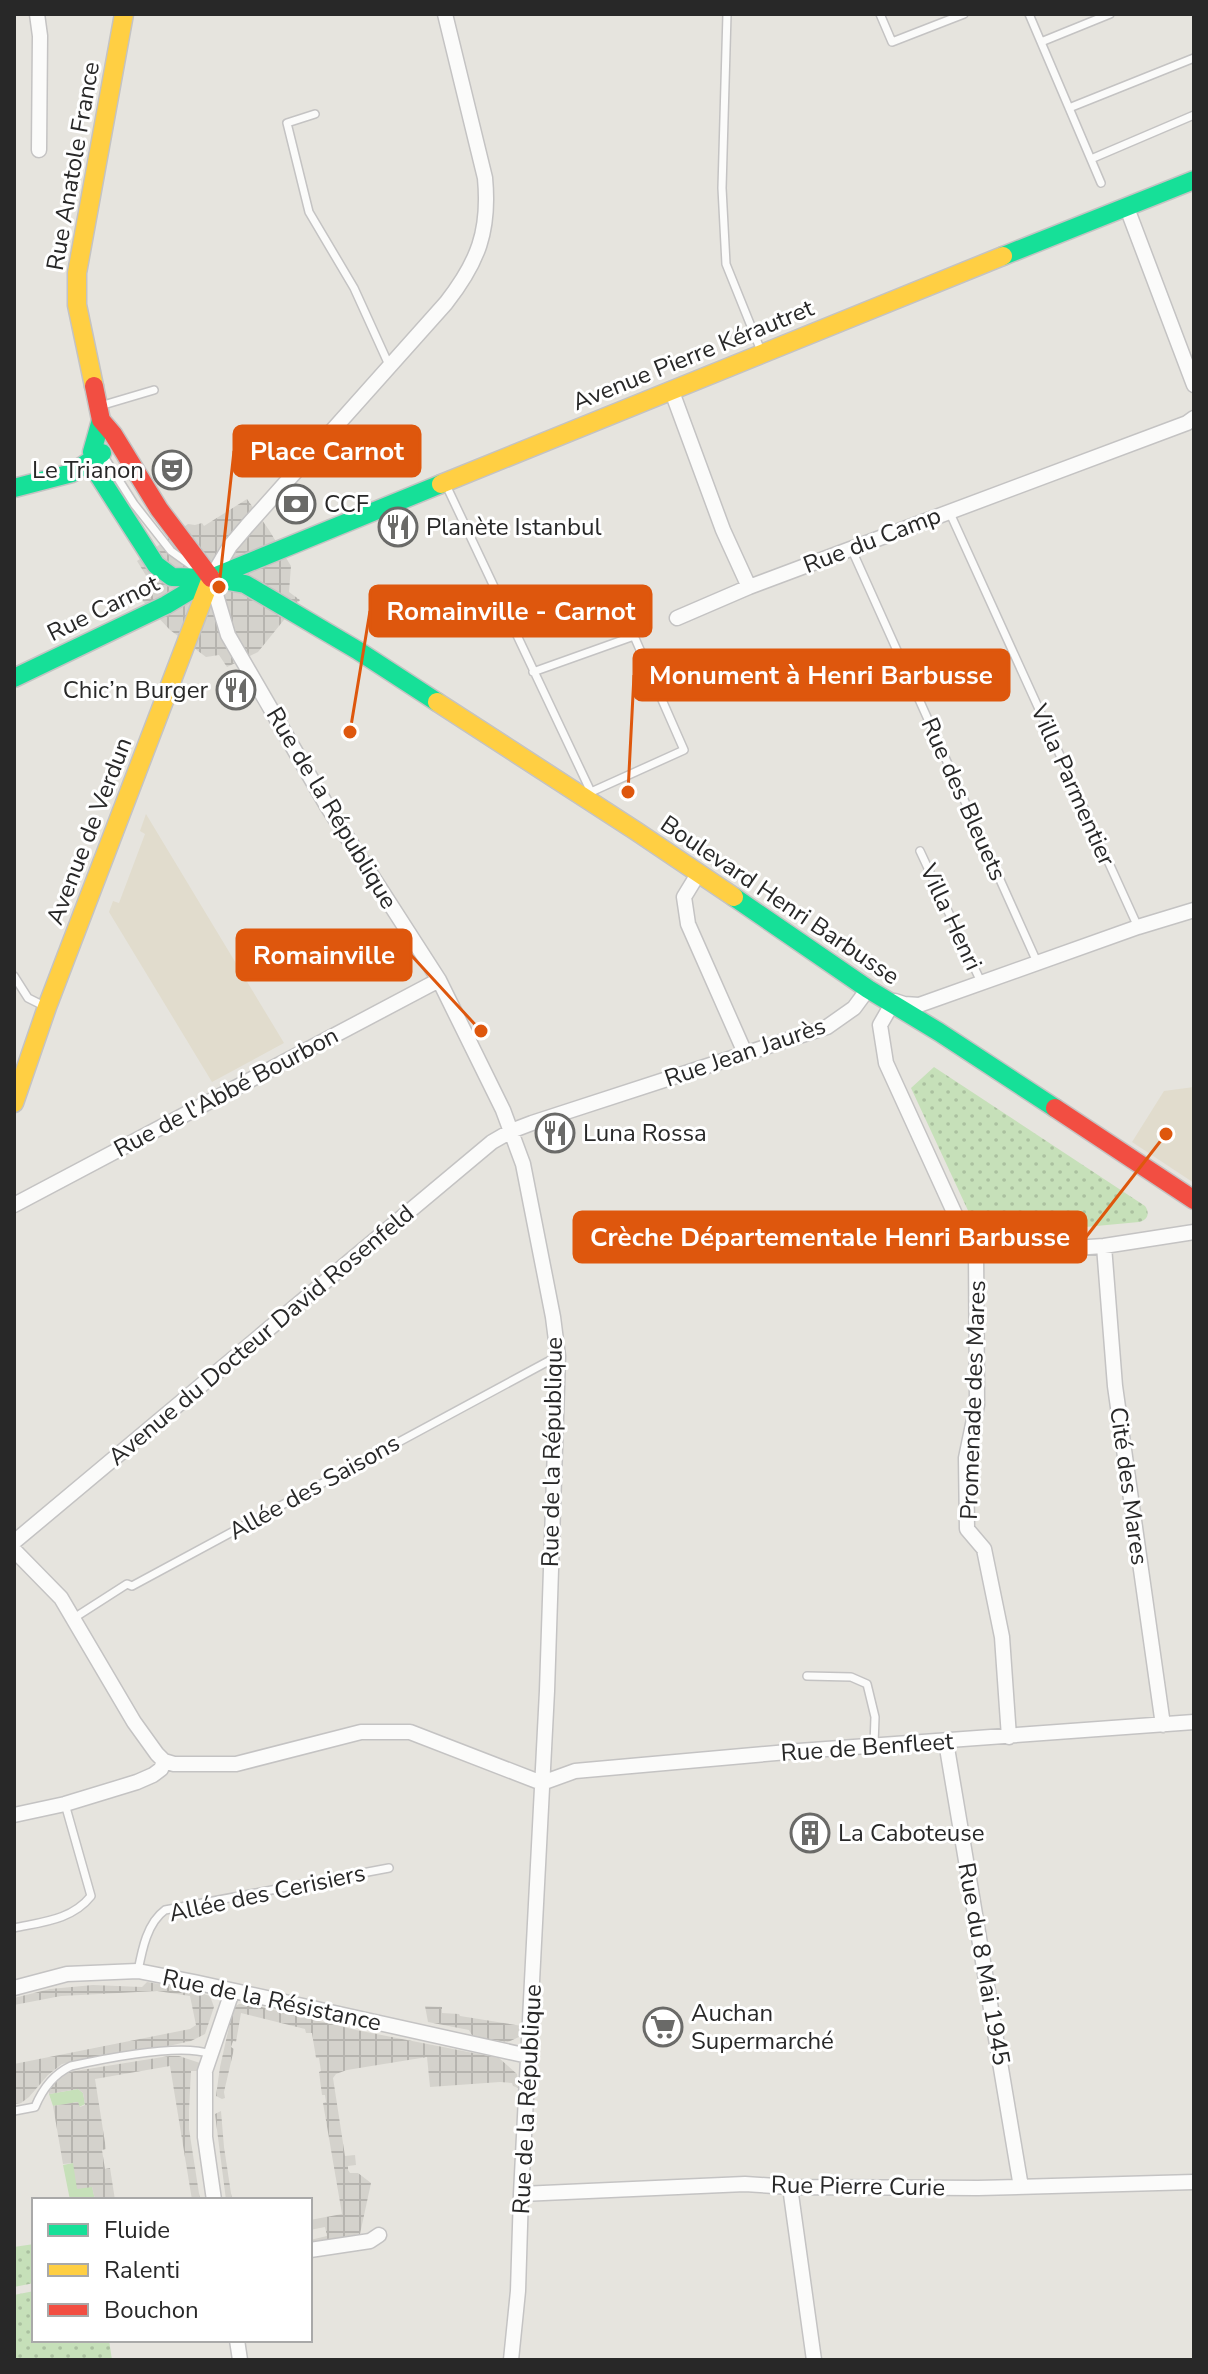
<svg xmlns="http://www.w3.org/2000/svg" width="1208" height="2374" font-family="'Nunito Sans',sans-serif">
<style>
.education{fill:#e1dccd}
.grass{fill:#c6e0b9}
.park{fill:url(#park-dots)}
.plaza{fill:url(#plaza-grid)}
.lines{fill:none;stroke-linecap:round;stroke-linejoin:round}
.lane-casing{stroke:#c4c3c3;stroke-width:10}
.street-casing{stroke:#c4c3c3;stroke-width:17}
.fast-casing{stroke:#c4c3c3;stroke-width:21}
.slow-casing{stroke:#c4c3c3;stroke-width:21}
.jam-casing{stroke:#c4c3c3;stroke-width:21}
.lane{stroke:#fbfbfa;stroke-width:7}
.street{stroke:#fbfbfa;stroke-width:14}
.fast{stroke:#16e098;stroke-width:18}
.slow{stroke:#ffcf43;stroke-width:18}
.jam{stroke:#f24e42;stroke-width:18}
.labels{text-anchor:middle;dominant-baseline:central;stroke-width:6;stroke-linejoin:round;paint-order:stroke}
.street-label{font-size:24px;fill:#282828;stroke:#fff}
.poi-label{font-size:24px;fill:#282828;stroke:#fff;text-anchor:start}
.leader{fill:none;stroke:#de570d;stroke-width:3}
.callout-dot{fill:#de570d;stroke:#fff;stroke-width:3}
.callout{fill:#de570d;stroke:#de570d;stroke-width:3}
.callout-label{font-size:26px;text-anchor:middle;font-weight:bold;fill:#fff}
</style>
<defs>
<pattern id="park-dots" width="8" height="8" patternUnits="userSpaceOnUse" patternTransform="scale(2)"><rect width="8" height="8" fill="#c6e0b9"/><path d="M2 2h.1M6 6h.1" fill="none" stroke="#aac09f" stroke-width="1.8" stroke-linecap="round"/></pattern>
<pattern id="plaza-grid" width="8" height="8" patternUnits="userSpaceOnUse" patternTransform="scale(2)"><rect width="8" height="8" fill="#d4d2cc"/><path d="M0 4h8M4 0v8" fill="none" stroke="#b6b4af"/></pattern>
</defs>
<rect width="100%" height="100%" fill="#e6e4de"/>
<path class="education" d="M146,814L284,1043L212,1082L109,912L113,901L119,903L145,834L140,831Z
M1194,1087V1183L1132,1142L1164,1091Z"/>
<path class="grass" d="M78,2089L83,2093L85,2104L79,2107L78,2102L53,2106L49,2094Z
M73,2163L92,2186L95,2200H70L63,2165Z"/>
<path class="park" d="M934,1067L1145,1206C1150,1213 1148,1220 1139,1222L1000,1235L972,1219L911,1088Z
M34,2244V2283L14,2287V2247Z
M34,2291V2340H109L112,2360H14V2295Z"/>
<path class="plaza" d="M247,499L269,530L291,566L289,592L300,600L258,652L227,667L219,655L206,657L170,630L139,597L149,592L150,582L137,561L188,524L195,525L202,523L204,526Z
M147,1982L185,1988L210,1996L214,2007L205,2034L191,2041L173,2045L62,2064L48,2075L29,2097L21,2103L14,2104V2064L190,2029L196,2025L190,1996L157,1991L61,1996L14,2005V1998L50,1989L93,1985L142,1987Z
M239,2004H249L356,2030L499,2058L517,2074L519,2088L513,2086L512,2083L500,2082L430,2087L427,2057L347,2070L336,2074L333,2078L345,2156L355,2155L356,2165L348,2166V2170L350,2173H358L371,2183L360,2234L310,2243V2240L327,2236L325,2227L310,2230V2220L342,2214L323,2103L326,2102L325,2095H322L319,2072L321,2071L319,2058H316L312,2033H306L305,2029L241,2013L236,2042L233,2041L231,2047L234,2049L224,2092L225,2098L222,2099L216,2096L220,2067L229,2027L224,2024L232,2008Z
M425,2006L442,2007V2013L459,2014L460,2016L522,2026V2031L519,2037L508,2042L473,2037L469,2030L428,2022Z
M169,2056H179L200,2063L198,2071H191L189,2110V2129L200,2200H192L170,2066L95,2079L106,2149L102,2150L105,2169L110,2168L115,2200H95L92,2187L77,2189L73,2163L63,2164L53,2106L78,2102L80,2107L85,2105L83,2093L78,2089L49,2094V2090L55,2082L69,2072Z
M221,2111L224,2147L232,2200H226L215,2114Z"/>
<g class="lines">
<defs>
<path id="lane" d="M727,14L722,188L726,264L761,351
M880,14L892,42L964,14
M1029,14L1101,183
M1041,42L1110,14
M1069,108L1194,58
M315,114L287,123L309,212L354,288L389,365
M1091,159L1194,115
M100,406L154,390
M103,455L134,504L171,551L192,566
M446,485L591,792L588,794
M949,511L1138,927
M851,548L1037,962
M533,672L634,636L684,750L591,792
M920,851L981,982
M14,976L28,998L46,1007
M74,1618L127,1584L132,1586L558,1356
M807,1676L851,1677L867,1684L875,1717L874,1745
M14,1928C42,1922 72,1920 91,1896L65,1804
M138,1971C142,1950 147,1923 165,1910L389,1868
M14,2111L35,2107C42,2090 54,2074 71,2066C103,2059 181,2043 210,2054"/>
<path id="street" d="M37,14L40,36L39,150
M445,14L485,178C490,231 478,262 446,303L247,526L230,546L211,578L228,635L327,806L439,980L503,1110L523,1164L553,1317L558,1356L547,1691L521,2194L518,2291L511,2360
M1127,208L1194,385
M671,389L723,530L749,587L1187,423L1194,418
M677,618L749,587
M698,874L684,897L688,924L745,1053
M895,1001L904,1004L919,1005L1138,927L1194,910
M892,1004L880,1025L886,1063L959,1223L976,1248L996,1253L1104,1246L1194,1232
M14,1205L439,980
M1104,1246L1115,1386L1163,1725
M976,1248L977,1405L966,1458L967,1529L984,1549L1002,1637L1009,1737
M14,1542L492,1142L511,1131L532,1123L827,1027L854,1008L868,989L876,993
M14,1550L61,1598L134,1722L157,1754L164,1761L174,1764H236L361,1732H410L542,1783
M946,1742L1021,2187
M542,1783L575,1771L799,1751L1194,1722
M14,1815L65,1804L137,1782L153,1775L161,1769L164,1761
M14,1988L67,1974L138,1971L194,1982L528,2056
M790,2187L814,2360
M521,2194L745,2184L790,2187L978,2188L1194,2182
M214,2200L205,2137V2071L232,1992
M310,2250L370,2241L379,2235
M237,2340L240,2360"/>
<path id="fast" d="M1003,256L1194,180
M101,420L92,452L97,473L156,565L172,577L211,578L245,584L357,650L437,702
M14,488L72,473L102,453
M14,678L166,605L211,578L441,484
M734,897L868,989L939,1032L1055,1108"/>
<path id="slow" d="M94,386L77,305V273L124,14
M441,484L1003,256
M437,702L636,831L734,897
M14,1103L47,1007L211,578"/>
<path id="jam" d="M94,386L101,420L113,434L159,509L211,578
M1055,1108L1194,1200"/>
</defs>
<use href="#lane" class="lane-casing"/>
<use href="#street" class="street-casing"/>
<use href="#fast" class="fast-casing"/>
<use href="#slow" class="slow-casing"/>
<use href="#jam" class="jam-casing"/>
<use href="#lane" class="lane"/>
<use href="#street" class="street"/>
<use href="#fast" class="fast"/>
<use href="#slow" class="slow"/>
<use href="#jam" class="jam"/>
</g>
<defs>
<symbol id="theatre-ring" viewBox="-11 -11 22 22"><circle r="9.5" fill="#fff" stroke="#6a6a68" stroke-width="1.5"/><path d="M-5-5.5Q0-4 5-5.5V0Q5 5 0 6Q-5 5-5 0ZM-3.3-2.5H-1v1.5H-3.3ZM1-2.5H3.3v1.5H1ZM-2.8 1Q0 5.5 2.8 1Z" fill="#6a6a68"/></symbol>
<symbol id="bank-ring" viewBox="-11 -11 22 22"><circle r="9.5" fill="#fff" stroke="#6a6a68" stroke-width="1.5"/><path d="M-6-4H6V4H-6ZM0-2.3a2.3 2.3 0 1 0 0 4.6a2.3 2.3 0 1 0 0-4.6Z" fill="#6a6a68"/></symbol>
<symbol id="restaurant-ring" viewBox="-11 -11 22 22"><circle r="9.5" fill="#fff" stroke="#6a6a68" stroke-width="1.5"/><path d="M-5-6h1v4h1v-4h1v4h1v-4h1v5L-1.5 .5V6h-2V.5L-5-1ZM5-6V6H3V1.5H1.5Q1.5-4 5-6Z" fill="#6a6a68"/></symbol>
<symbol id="building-ring" viewBox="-11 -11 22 22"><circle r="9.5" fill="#fff" stroke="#6a6a68" stroke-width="1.5"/><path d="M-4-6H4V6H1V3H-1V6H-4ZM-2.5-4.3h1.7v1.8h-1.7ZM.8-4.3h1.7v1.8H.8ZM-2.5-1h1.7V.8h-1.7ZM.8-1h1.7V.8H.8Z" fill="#6a6a68"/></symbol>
<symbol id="supermarket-ring" viewBox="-11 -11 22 22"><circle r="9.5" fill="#fff" stroke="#6a6a68" stroke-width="1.5"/><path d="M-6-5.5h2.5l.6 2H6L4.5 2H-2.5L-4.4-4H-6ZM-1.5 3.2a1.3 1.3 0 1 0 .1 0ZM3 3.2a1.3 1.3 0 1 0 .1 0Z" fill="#6a6a68"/></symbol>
</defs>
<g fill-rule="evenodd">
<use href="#theatre-ring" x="150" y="448" width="44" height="44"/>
<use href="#bank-ring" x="274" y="482" width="44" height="44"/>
<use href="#restaurant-ring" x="376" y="505" width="44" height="44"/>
<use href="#restaurant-ring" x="214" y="668" width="44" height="44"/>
<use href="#restaurant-ring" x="533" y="1111" width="44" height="44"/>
<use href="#building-ring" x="788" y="1811" width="44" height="44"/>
<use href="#supermarket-ring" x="641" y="2005" width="44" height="44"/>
</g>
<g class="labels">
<g class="street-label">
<text transform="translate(73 166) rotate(-80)">Rue Anatole France</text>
<text transform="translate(693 355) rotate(-22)">Avenue Pierre Kérautret</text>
<text transform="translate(872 540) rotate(-21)">Rue du Camp</text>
<text transform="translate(103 608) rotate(-26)">Rue Carnot</text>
<text transform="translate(1073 785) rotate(66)">Villa Parmentier</text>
<text transform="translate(964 799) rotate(66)">Rue des Bleuets</text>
<text transform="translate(332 808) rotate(59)">Rue de la République</text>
<text transform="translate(89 831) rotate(-69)">Avenue de Verdun</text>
<text transform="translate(780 900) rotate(34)">Boulevard Henri Barbusse</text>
<text transform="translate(951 917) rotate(65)">Villa Henri</text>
<text transform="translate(745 1052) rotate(-19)">Rue Jean Jaurès</text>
<text transform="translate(226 1092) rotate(-28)">Rue de l'Abbé Bourbon</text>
<text transform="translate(261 1335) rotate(-40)">Avenue du Docteur David Rosenfeld</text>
<text transform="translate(973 1400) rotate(-88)">Promenade des Mares</text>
<text transform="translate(552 1452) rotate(-89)">Rue de la République</text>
<text transform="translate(1129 1486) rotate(82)">Cité des Mares</text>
<text transform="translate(314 1487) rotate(-29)">Allée des Saisons</text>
<text transform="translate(867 1747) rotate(-4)">Rue de Benfleet</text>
<text transform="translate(267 1893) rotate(-12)">Allée des Cerisiers</text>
<text transform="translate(984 1964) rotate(80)">Rue du 8 Mai 1945</text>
<text transform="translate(272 2000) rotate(12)">Rue de la Résistance</text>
<text transform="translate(527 2099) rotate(-87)">Rue de la République</text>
<text transform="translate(858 2186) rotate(1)">Rue Pierre Curie</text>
</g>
<g class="poi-label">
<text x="144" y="470" text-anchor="end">Le Trianon</text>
<text x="324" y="504">CCF</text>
<text x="426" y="527">Planète Istanbul</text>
<text x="208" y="690" text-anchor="end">Chic’n Burger</text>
<text x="583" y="1133">Luna Rossa</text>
<text x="838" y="1833">La Caboteuse</text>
<text x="691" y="2013">Auchan<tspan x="691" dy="28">Supermarché</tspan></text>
</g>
</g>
<path class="leader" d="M219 587L234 451M350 732L370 611M628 792L634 675M481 1031L411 955M1166 1134L1086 1237"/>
<g class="callout-dot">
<circle cx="219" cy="587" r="8"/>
<circle cx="350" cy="732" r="8"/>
<circle cx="628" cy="792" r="8"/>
<circle cx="481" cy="1031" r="8"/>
<circle cx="1166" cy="1134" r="8"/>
</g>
<g class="callout">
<rect x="234" y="426" width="186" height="50" rx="8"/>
<rect x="370" y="586" width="281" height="50" rx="8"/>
<rect x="634" y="650" width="375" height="50" rx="8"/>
<rect x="237" y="930" width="174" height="50" rx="8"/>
<rect x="574" y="1212" width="512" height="50" rx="8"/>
</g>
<g class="callout-label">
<text x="327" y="460">Place Carnot</text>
<text x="511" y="620">Romainville - Carnot</text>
<text x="821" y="684">Monument à Henri Barbusse</text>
<text x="324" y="964">Romainville</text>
<text x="830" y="1246">Crèche Départementale Henri Barbusse</text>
</g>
<rect width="1208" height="2374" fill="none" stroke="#282828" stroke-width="32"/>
<rect x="32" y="2198" width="280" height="144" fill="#ffffff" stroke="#a9a9a9" stroke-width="2"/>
<rect x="48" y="2224" width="40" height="12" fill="#16e098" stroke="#a9a9a9" stroke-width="2"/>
<text x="104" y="2238" font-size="24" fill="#282828">Fluide</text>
<rect x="48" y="2264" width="40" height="12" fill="#ffcf43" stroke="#a9a9a9" stroke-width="2"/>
<text x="104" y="2278" font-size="24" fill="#282828">Ralenti</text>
<rect x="48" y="2304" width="40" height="12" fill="#f24e42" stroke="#a9a9a9" stroke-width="2"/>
<text x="104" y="2318" font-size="24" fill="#282828">Bouchon</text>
</svg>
